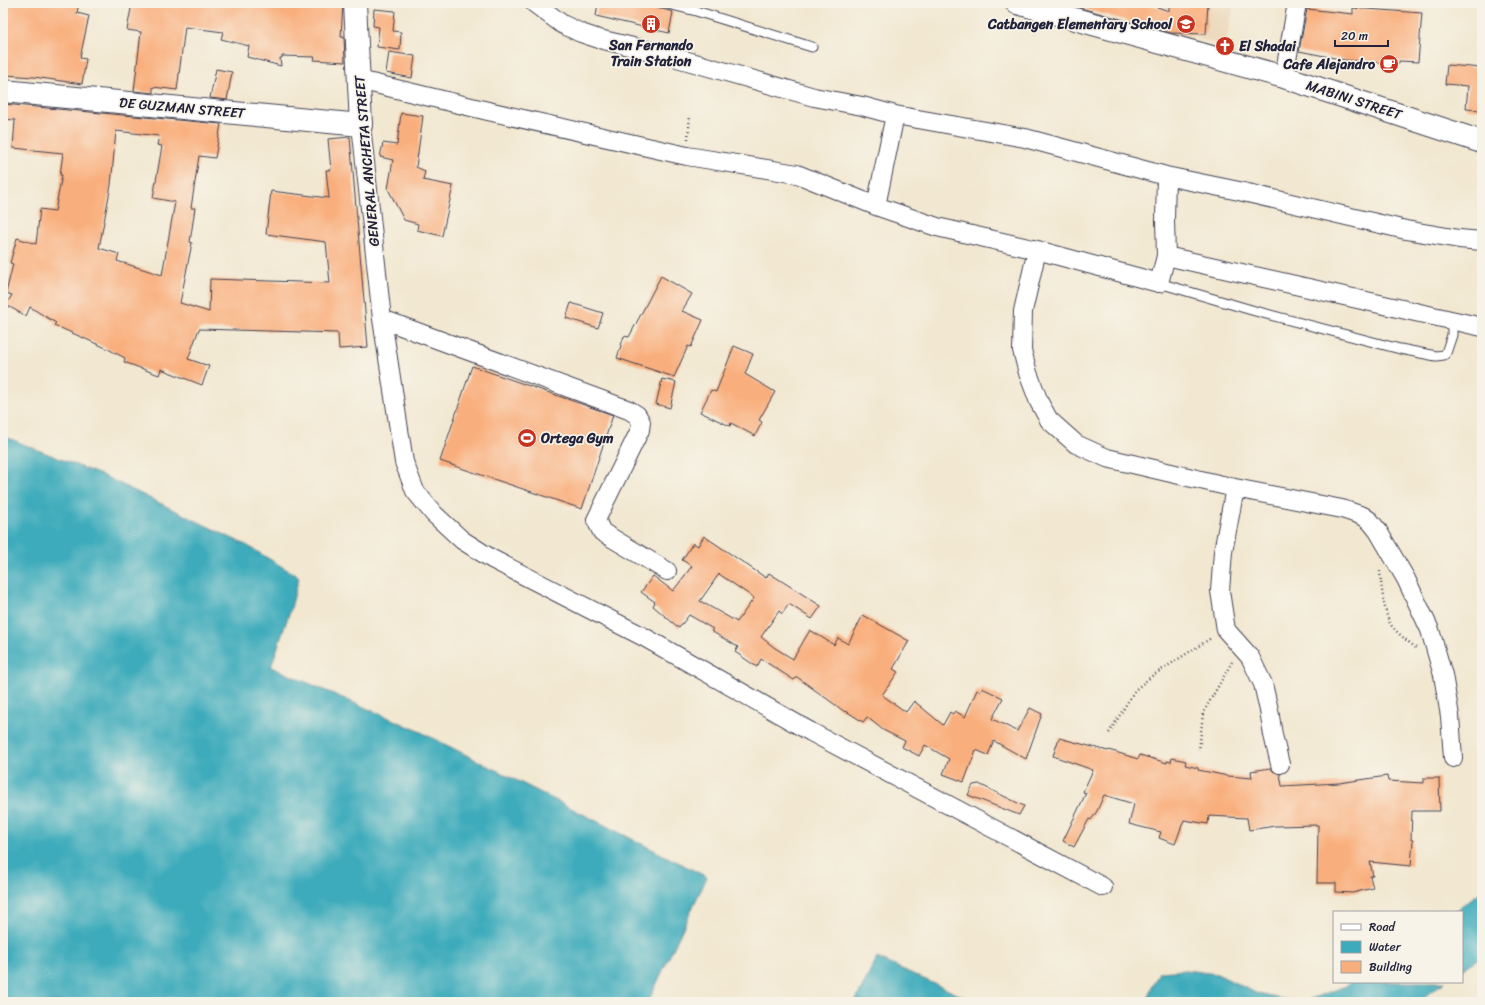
<svg xmlns="http://www.w3.org/2000/svg" width="1485" height="1005" font-family="Sriracha,sans-serif">
<style>
.built{fill:#ecd8ba}
.water{fill:#3dabbb;stroke:#30667b}
.building{fill:#f9af7d;fill-rule:evenodd}
.lines{fill:none;stroke-linecap:round;stroke-linejoin:round}
.service-casing{stroke:#414052;stroke-width:11}
.minor-casing{stroke:#414052;stroke-width:20}
.tertiary-casing{stroke:#414052;stroke-width:24}
.secondary-casing{stroke:#414052;stroke-width:24}
.path{stroke:#414052;stroke-width:2.5;stroke-dasharray:1 3;stroke-linecap:butt}
.service{stroke:#fff;stroke-width:9}
.minor{stroke:#fff;stroke-width:18}
.tertiary{stroke:#fff;stroke-width:22}
.secondary{stroke:#fff;stroke-width:22}
.labels{text-anchor:middle;dominant-baseline:central;stroke-width:3.5;stroke-linejoin:round;paint-order:stroke}
.poi-label{font-size:14px;font-weight:bold;fill:#22223b;stroke:#f7f3e8;text-anchor:end}
.street-label{font-size:14px;fill:#22223b;stroke:#f7f3e8}
</style>
<rect width="100%" height="100%" fill="#f7f3e8"/>
<filter id="ink" filterUnits="userSpaceOnUse"><feTurbulence type="fractalNoise" baseFrequency=".025" numOctaves="2"/><feDisplacementMap in="SourceGraphic" scale="8" xChannelSelector="R" yChannelSelector="G"/><feConvolveMatrix kernelMatrix="1 2 1 2 8 2 1 2 1" color-interpolation-filters="sRGB"/></filter>
<filter id="wash" filterUnits="userSpaceOnUse"><feTurbulence type="fractalNoise" baseFrequency=".012" numOctaves="4" result="noise"/><feDisplacementMap in="SourceGraphic" scale="16" xChannelSelector="R" yChannelSelector="G"/><feGaussianBlur stdDeviation="0.9" result="paint"/><feColorMatrix in="noise" values="0 0 0 0 0 0 0 0 0 0 0 0 0 0 0 0 0 1.4 0 .05"/><feComposite in="paint" operator="in"/></filter>
<g filter="url(#wash)">
<rect width="100%" height="100%" fill="#f2e8d1"/>
<path class="built" d="M1060,3H1234L1225,46Z"/>
<path class="water" d="M3,436L106,477L248,546L299,577L291,608L271,667L417,730L707,877L648,1002H3Z
M1482,891V956L1462,970V912H1453Z
M877,958L975,1002H855Z
M1186,970L1217,974L1258,994L1296,1002H1145L1159,972Z
M1351,982H1445L1430,992L1421,1002H1302L1346,986Z"/>
<g id="blocks">
<path class="building" d="M3,3H79L77,13L89,16L80,58L86,59L82,84L34,77L5,75L6,70H3Z
M132,3H309L325,6V3H343L341,37H344L345,62L314,60L315,57L282,56V58H280L281,66L247,57L249,46L221,39L223,32L185,27L177,90L153,87V93L134,91L141,32L127,30Z
M598,3H641L673,12L669,33L596,16Z
M1075,3H1146L1169,11V3H1208L1206,34L1171,33L1084,9L1075,5Z
M1353,8L1422,13L1418,62L1399,61V64L1345,60L1299,51L1307,9L1353,14Z
M374,9L395,11L393,31L401,32L400,50L377,47L379,27L373,26Z
M389,52L415,56L412,78L386,73Z
M1447,65L1482,68V110L1466,109L1468,86L1445,84Z
M216,69L232,72L227,100L210,98Z
M3,104L221,124L215,158L199,156L191,208H195L190,242L192,243L180,303L209,312L210,279L330,283L326,242L266,234L271,191L329,198L326,170H331L328,139L350,137L368,347L339,349L338,333L199,329L188,359L209,366L202,385L161,369L159,375L124,362L125,358L106,348L54,325L56,323L30,307L26,316L6,305L12,295L6,293L13,264L10,263L17,238L36,244L40,209L55,211L62,175H60L63,153L13,148L15,120L3,119ZM116,131L159,136L157,145L162,146L153,198L175,202L162,275L117,261L119,254L99,248L111,185Z
M401,113L423,116L416,167L425,171L423,180L453,186L442,236L417,230L418,224L404,220L388,189L393,160L380,157L383,143L397,145Z
M661,276L692,294L682,311L703,320L691,347L688,346L674,377L617,358L624,336L629,337Z
M571,303L603,313L598,328L566,318Z
M734,346L753,354L745,374L775,392L759,420L762,422L755,436L731,423L730,426L700,412L711,390L716,392Z
M472,366L613,415L582,509L440,461Z
M662,379L676,382L670,408L656,404Z
M704,536L766,578L769,573L821,606L812,619L789,604L782,614L779,611L761,637L775,648L793,659L810,630L834,645L838,638L848,644L863,615L909,641L893,669L898,672L882,695L906,712L914,701L943,725L950,712L953,714L955,711L965,717L977,690L981,691L982,688L1003,698L992,719L1017,731L1030,708L1042,714L1026,759L994,741L988,755L976,750L964,782L943,774L949,759L925,745L919,756L902,747L905,741L883,730L867,717L863,722L846,711L845,712L797,677L794,680L761,659L757,667L735,652L738,647L711,631L713,629L689,615L679,628L653,606L655,602L641,592L653,576L673,591L692,566L682,560L693,543L698,546ZM719,574L754,598L737,622L700,601Z
M1059,738L1108,751L1109,750L1138,759L1140,755L1167,763V761L1171,762L1172,758L1186,761L1185,765L1198,768V770L1228,776L1252,778L1251,771L1271,768L1273,771L1280,774L1282,786L1339,783L1387,776L1388,781L1424,783V778H1439L1440,811H1412L1411,840H1413L1411,866L1370,862L1373,876H1370L1373,888L1352,893L1336,892V883H1317L1318,825L1275,826L1249,830L1247,818L1209,816L1208,824L1184,820L1175,844L1159,838L1161,832L1129,824L1134,804L1104,795L1097,811L1091,820L1089,819L1074,847L1063,841L1086,793L1083,792L1093,770L1053,756Z
M979,784L1024,806L1019,815L968,795L973,785Z"/>
</g>
</g>
<g filter="url(#ink)">
<use href="#blocks" fill-opacity="0" stroke="#414052" stroke-width="1"/>
<g class="lines">
<defs>
<path id="service" d="M664,3L696,11L812,47
M1159,283L1255,311L1400,349L1436,356L1444,355L1446,353L1452,335V320"/>
<path id="minor" d="M534,3L562,24L581,33L599,39L663,54L814,97L862,106L895,115L1025,138L1166,176L1239,191L1406,230L1459,239L1482,241
M1284,77L1297,3
M359,80L488,111L687,156L797,174L876,206L937,227L1037,250L1159,283L1166,256L1165,220L1166,176
M361,125L382,319L404,462L415,491L434,514L462,540L492,559L644,637L811,732L1103,887
M876,206L895,115
M1037,250L1023,311L1022,350L1028,373L1039,402L1049,420L1076,444L1107,458L1235,488L1342,509L1363,516L1370,521L1378,531L1406,579L1430,630L1443,675L1450,716L1453,758
M1166,256L1482,327
M382,319L629,410L637,415L641,422L640,430L596,520L602,532L667,571
M1235,488L1223,552L1220,591L1226,630L1250,657L1263,684L1269,710L1273,735L1280,764"/>
<path id="tertiary" d="M3,91L361,125L355,3"/>
<path id="secondary" d="M1017,3L1284,77L1482,142"/>
</defs>
<use href="#service" class="service-casing"/>
<use href="#minor" class="minor-casing"/>
<use href="#tertiary" class="tertiary-casing"/>
<use href="#secondary" class="secondary-casing"/>
<path class="path" d="M688,139L690,115
M1380,571C1381,584 1384,610 1389,621C1393,631 1408,641 1416,648
M1109,733L1135,690L1152,676L1211,638
M1199,751L1203,713L1232,662"/>
<use href="#service" class="service"/>
<use href="#minor" class="minor"/>
<use href="#tertiary" class="tertiary"/>
<use href="#secondary" class="secondary"/>
</g>
</g>
<defs>
<symbol id="building-disc" viewBox="-11 -11 22 22"><circle r="9.5" fill="#c8321e" stroke="#f7f3e8"/><path d="M-4-6H4V6H1V3H-1V6H-4ZM-2.5-4.3h1.7v1.8h-1.7ZM.8-4.3h1.7v1.8H.8ZM-2.5-1h1.7V.8h-1.7ZM.8-1h1.7V.8H.8Z" fill="#fff"/></symbol>
<symbol id="school-disc" viewBox="-11 -11 22 22"><circle r="9.5" fill="#c8321e" stroke="#f7f3e8"/><path d="M0-5L7-2L0 1L-7-2ZM-4 1L0 2.5L4 1V4Q0 6-4 4Z" fill="#fff"/></symbol>
<symbol id="church-disc" viewBox="-11 -11 22 22"><circle r="9.5" fill="#c8321e" stroke="#f7f3e8"/><path d="M-1.2-6h2.4v3.5h3.3v2.4h-3.3V6h-2.4V-.1h-3.3v-2.4h3.3Z" fill="#fff"/></symbol>
<symbol id="cafe-disc" viewBox="-11 -11 22 22"><circle r="9.5" fill="#c8321e" stroke="#f7f3e8"/><path d="M-5.5-4.5H6V0H3Q3 3.5 0 3.5H-2.5Q-5.5 3.5-5.5 0ZM3-3.2v2h1.7v-2ZM-6 4.5H4V6H-6Z" fill="#fff"/></symbol>
<symbol id="stadium-disc" viewBox="-11 -11 22 22"><circle r="9.5" fill="#c8321e" stroke="#f7f3e8"/><path d="M0-5a6.5 5 0 1 0 0 10a6.5 5 0 1 0 0-10ZM-3.5-1.8h7v3.6h-7Z" fill="#fff"/></symbol>
</defs>
<g fill-rule="evenodd">
<use href="#building-disc" x="640" y="13" width="22" height="22"/>
<use href="#school-disc" x="1175" y="13" width="22" height="22"/>
<use href="#church-disc" x="1214" y="35" width="22" height="22"/>
<use href="#cafe-disc" x="1378" y="53" width="22" height="22"/>
<use href="#stadium-disc" x="516" y="427" width="22" height="22"/>
</g>
<g class="labels">
<g class="poi-label">
<text x="1172" y="24">Catbangen Elementary School</text>
<text x="651" y="45" text-anchor="middle">San Fernando<tspan x="651" dy="16">Train Station</tspan></text>
<text x="1239" y="46" text-anchor="start">El Shadai</text>
<text x="1375" y="64">Cafe Alejandro</text>
<text x="541" y="438" text-anchor="start">Ortega Gym</text>
</g>
<g class="street-label">
<text transform="translate(1354 100) rotate(18)">MABINI STREET</text>
<text transform="translate(182 108) rotate(5)">DE GUZMAN STREET</text>
<text transform="translate(367 161) rotate(-95)">GENERAL ANCHETA STREET</text>
</g>
</g>
<rect width="1485" height="1005" fill="none" stroke="#f7f3e8" stroke-width="16"/>
<rect x="1333" y="911" width="130" height="72" fill="#f7f3e8" stroke="#a29fa3"/>
<rect x="1341" y="924" width="20" height="6" fill="#ffffff" stroke="#a29fa3"/>
<text x="1369" y="931" font-size="12" fill="#22223b">Road</text>
<rect x="1341" y="941" width="20" height="12" fill="#3dabbb" stroke="#a29fa3"/>
<text x="1369" y="951" font-size="12" fill="#22223b">Water</text>
<rect x="1341" y="961" width="20" height="12" fill="#f9af7d" stroke="#a29fa3"/>
<text x="1369" y="971" font-size="12" fill="#22223b">Building</text>
<path d="M1335 40v6h53v-6" fill="none" stroke="#22223b" stroke-width="2"/>
<text x="1341" y="40" font-size="12" fill="#22223b" stroke="#f7f3e8" stroke-width="3" paint-order="stroke">20 m</text>
</svg>
